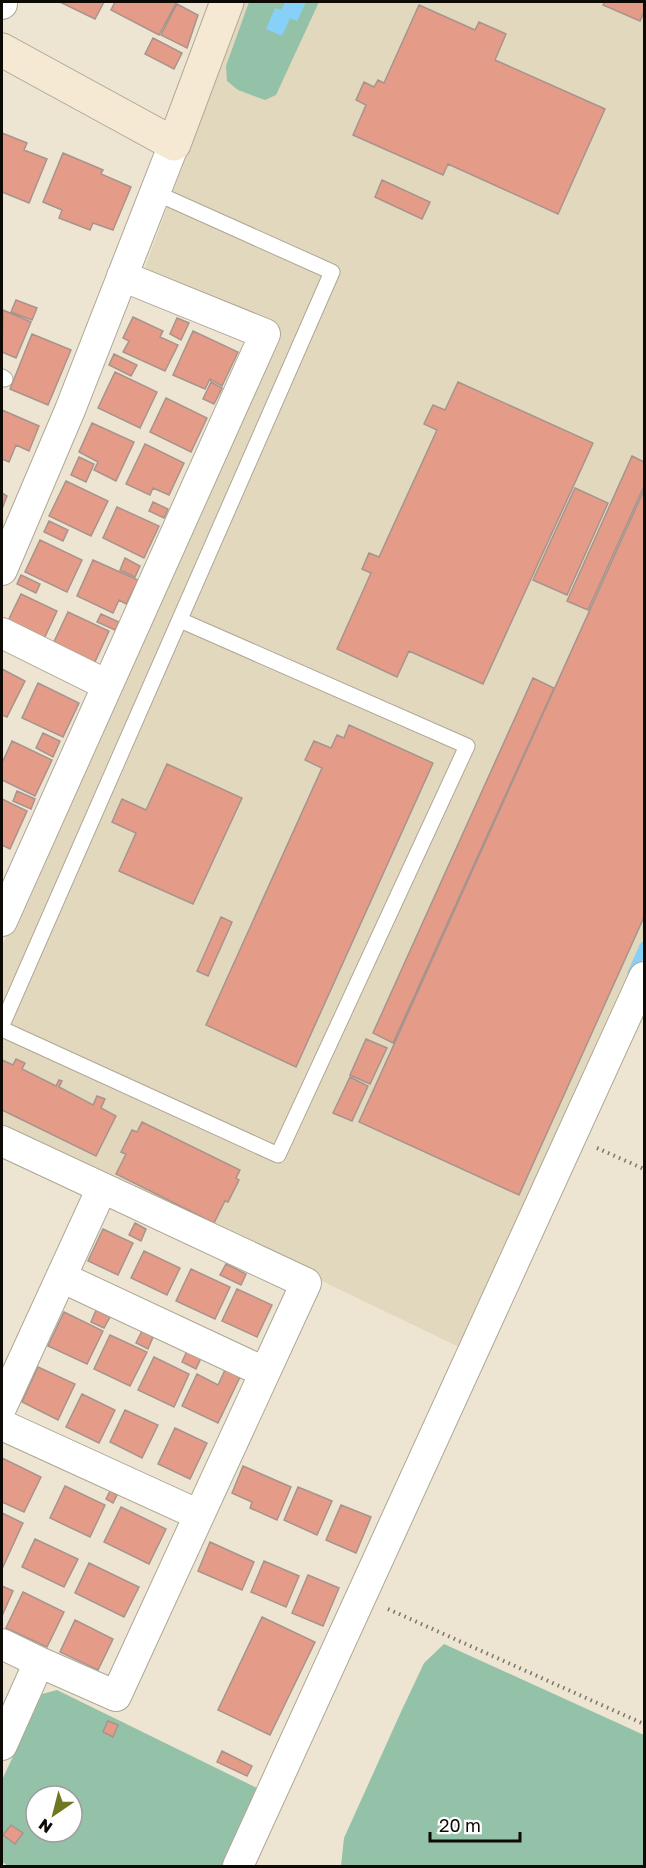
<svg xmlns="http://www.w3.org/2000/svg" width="646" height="1868" font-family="'Golos Text',sans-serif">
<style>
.built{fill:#e2d8be}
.green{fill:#93c2a9;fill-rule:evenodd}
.water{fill:#87d1f8}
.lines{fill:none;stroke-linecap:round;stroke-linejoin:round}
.stream{stroke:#87d1f8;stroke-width:9}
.building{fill:#e49c88;stroke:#a8938d;stroke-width:1.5}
.lane-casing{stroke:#aea795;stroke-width:17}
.street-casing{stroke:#aea795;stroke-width:32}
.secondary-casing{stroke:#aea795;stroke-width:35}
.path{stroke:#7b756a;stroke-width:4;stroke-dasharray:1.5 4.5;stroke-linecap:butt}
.lane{stroke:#fff;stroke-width:15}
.street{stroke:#fff;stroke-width:30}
.secondary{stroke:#f5e9d4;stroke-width:33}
</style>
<rect width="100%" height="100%" fill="#ede5d2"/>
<path class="built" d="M243,2H644V937L459,1347L2,1127V946L276,338L144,270Z"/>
<path class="green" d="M249,2H319L276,95L265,100L238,90L227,81L226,66Z
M444,1644L644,1735V1866H341L344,1838L400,1714L424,1663Z
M57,1690L259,1789L224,1866H8L2,1862V1780L42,1694ZM36,1796H72V1832H36Z"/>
<path class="water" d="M285,2H306L297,21L290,18L282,36L266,29L275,8L281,10Z"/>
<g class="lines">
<path class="stream" d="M632,973L644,946"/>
</g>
<path class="building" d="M60,2H104L95,19Z
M115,2H173L176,3L159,35L111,10Z
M605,2H644V12L640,21L603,5Z
M177,4L198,15L187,48L161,35Z
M419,5L475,30L479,22L506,34L495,60L605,109L558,214L448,164L443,175L353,135L366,105L356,100L364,82L374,87L378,80L384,83Z
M153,38L182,53L174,69L145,54Z
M2,133L27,143L24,150L47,159L29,203L2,192Z
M63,153L103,170L101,174L131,187L113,230L93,223L90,230L59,218L62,210L43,202Z
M382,180L430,202L422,219L375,197Z
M16,300L37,308L32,320L11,312Z
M3,310L31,322L16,358L2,352Z
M133,317L163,331L160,337L178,345L165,371L123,352L129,341L123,338Z
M177,318L189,323L181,340L170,334Z
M193,331L238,352L222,386L210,379L205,389L173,375Z
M32,334L71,350L48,405L10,389Z
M114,354L137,365L131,376L109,365Z
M115,372L157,392L140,428L98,408Z
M211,382L222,388L214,404L203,399Z
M458,382L593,443L483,684L409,651L397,677L337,649L371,573L362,569L369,553L379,557L437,430L424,424L433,405L445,410Z
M166,398L207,418L191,452L150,432Z
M2,410L39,426L29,451L16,445L9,462L2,459Z
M92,423L134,442L116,481L94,470L98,462L79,452Z
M145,444L184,463L169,495L153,488L150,495L126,484Z
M632,456L644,462V486L588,610L567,601Z
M79,457L94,464L86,482L71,475Z
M66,481L108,501L91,536L49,516Z
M575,488L608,503L567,595L533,580Z
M644,490V917L519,1195L359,1122Z
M2,493L7,496L2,509Z
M153,502L168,509L164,518L149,511Z
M117,507L159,526L144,558L103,538Z
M49,521L68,530L63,541L44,532Z
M40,540L82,560L67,592L25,572Z
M125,558L140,566L135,577L120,570Z
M93,560L138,580L126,604L119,600L113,613L77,596Z
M21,575L40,584L36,593L17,584Z
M21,594L57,611L43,641L7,623Z
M68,612L109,631L94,664L53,644Z
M101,614L119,622L115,630L97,622Z
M2,669L25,681L7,717L2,715Z
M533,678L554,688L393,1043L373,1033Z
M38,683L79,703L63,737L22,718Z
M349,725L433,763L296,1067L206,1025L322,768L305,760L314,741L331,748L337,735L344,738Z
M43,733L60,741L53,757L36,748Z
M12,741L52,760L35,796L2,780V763Z
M167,764L242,798L193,904L119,871L136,833L112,822L122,799L146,810Z
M17,791L35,799L31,809L13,801Z
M2,799L27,811L10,849L2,845Z
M221,917L232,922L208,976L197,971Z
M366,1039L387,1048L370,1084L350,1075Z
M16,1059L25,1063L22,1069L56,1086L59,1080L62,1081L59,1087L93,1105L97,1096L105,1099L101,1108L116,1116L96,1156L2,1110V1060L13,1065Z
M350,1077L368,1086L352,1121L333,1113Z
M142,1122L240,1170L236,1178L239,1180L228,1202L225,1201L214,1223L116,1174L126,1154L121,1152L132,1130L137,1132Z
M135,1223L146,1229L141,1241L129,1235Z
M103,1229L133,1243L118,1275L88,1261Z
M144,1251L180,1268L167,1295L131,1278Z
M226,1264L246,1274L241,1285L220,1275Z
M191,1269L230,1287L215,1319L176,1301Z
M237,1289L272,1305L257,1337L222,1321Z
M96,1310L110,1317L104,1328L91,1322Z
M64,1312L103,1331L87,1364L48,1346Z
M142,1331L153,1337L148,1349L136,1343Z
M110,1335L147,1352L130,1386L94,1369Z
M187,1351L201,1358L196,1369L182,1362Z
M154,1357L189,1374L174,1407L138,1390Z
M38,1367L75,1384L58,1420L22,1402Z
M225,1370L240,1377L218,1423L182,1406L197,1374L218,1385Z
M82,1394L115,1410L99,1443L66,1427Z
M125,1410L158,1425L142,1458L110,1442Z
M175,1428L207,1443L190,1479L158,1464Z
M2,1458L41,1477L24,1512L2,1502Z
M243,1466L291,1487L277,1520L250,1508L252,1502L232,1493Z
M65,1486L105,1505L90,1537L50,1518Z
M298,1487L332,1501L317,1535L284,1520Z
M110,1491L117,1495L113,1503L106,1499Z
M341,1505L371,1517L356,1553L326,1540Z
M121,1507L166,1529L149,1564L104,1542Z
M2,1513L23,1523L2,1569Z
M35,1539L78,1559L64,1587L22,1567Z
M210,1542L254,1562L242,1590L198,1571Z
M264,1561L299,1576L286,1607L251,1592Z
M89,1563L139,1587L124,1617L75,1593Z
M308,1575L339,1588L323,1626L292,1613Z
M2,1586L13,1591L2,1616Z
M23,1592L64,1612L47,1647L6,1628Z
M262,1617L315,1642L270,1735L218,1710Z
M75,1620L113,1639L98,1670L60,1652Z
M108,1721L118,1725L113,1737L103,1732Z
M222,1751L252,1766L247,1776L217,1762Z
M11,1825L23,1833L15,1844L3,1835Z"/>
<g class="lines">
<defs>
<path id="lane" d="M2,377L5,379
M2,1025L332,272L156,193
M2,1029L278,1155L467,746L180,620"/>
<path id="street" d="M2,4V2
M2,570L70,410L174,144
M2,633L107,685
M2,921L265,334L122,276
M2,1141L306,1283L116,1696L39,1662L2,1745
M61,1277L264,1372
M2,1406L102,1188
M2,1425L199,1515
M2,1644L39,1662
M238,1866L644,977"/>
<path id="secondary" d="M2,50L174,144L227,2"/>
</defs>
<use href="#lane" class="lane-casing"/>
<use href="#street" class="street-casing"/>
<use href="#secondary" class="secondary-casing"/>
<path class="path" d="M597,1148L644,1169
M388,1609L644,1724"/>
<use href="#lane" class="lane"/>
<use href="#street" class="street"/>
<use href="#secondary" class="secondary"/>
</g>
<rect width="646" height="1868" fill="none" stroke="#0e0b06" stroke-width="6"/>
<g transform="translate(54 1814) rotate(215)"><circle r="28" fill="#ffffff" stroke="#9f9d9b" stroke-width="1.5"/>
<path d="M0-4.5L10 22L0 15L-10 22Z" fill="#6f7720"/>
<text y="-9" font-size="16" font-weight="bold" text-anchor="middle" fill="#0e0b06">N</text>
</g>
<path d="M430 1832v9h90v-9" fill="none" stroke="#0e0b06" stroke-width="3"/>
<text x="439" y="1832" font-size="18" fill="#0e0b06" stroke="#ffffff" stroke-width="4.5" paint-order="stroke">20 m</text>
</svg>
